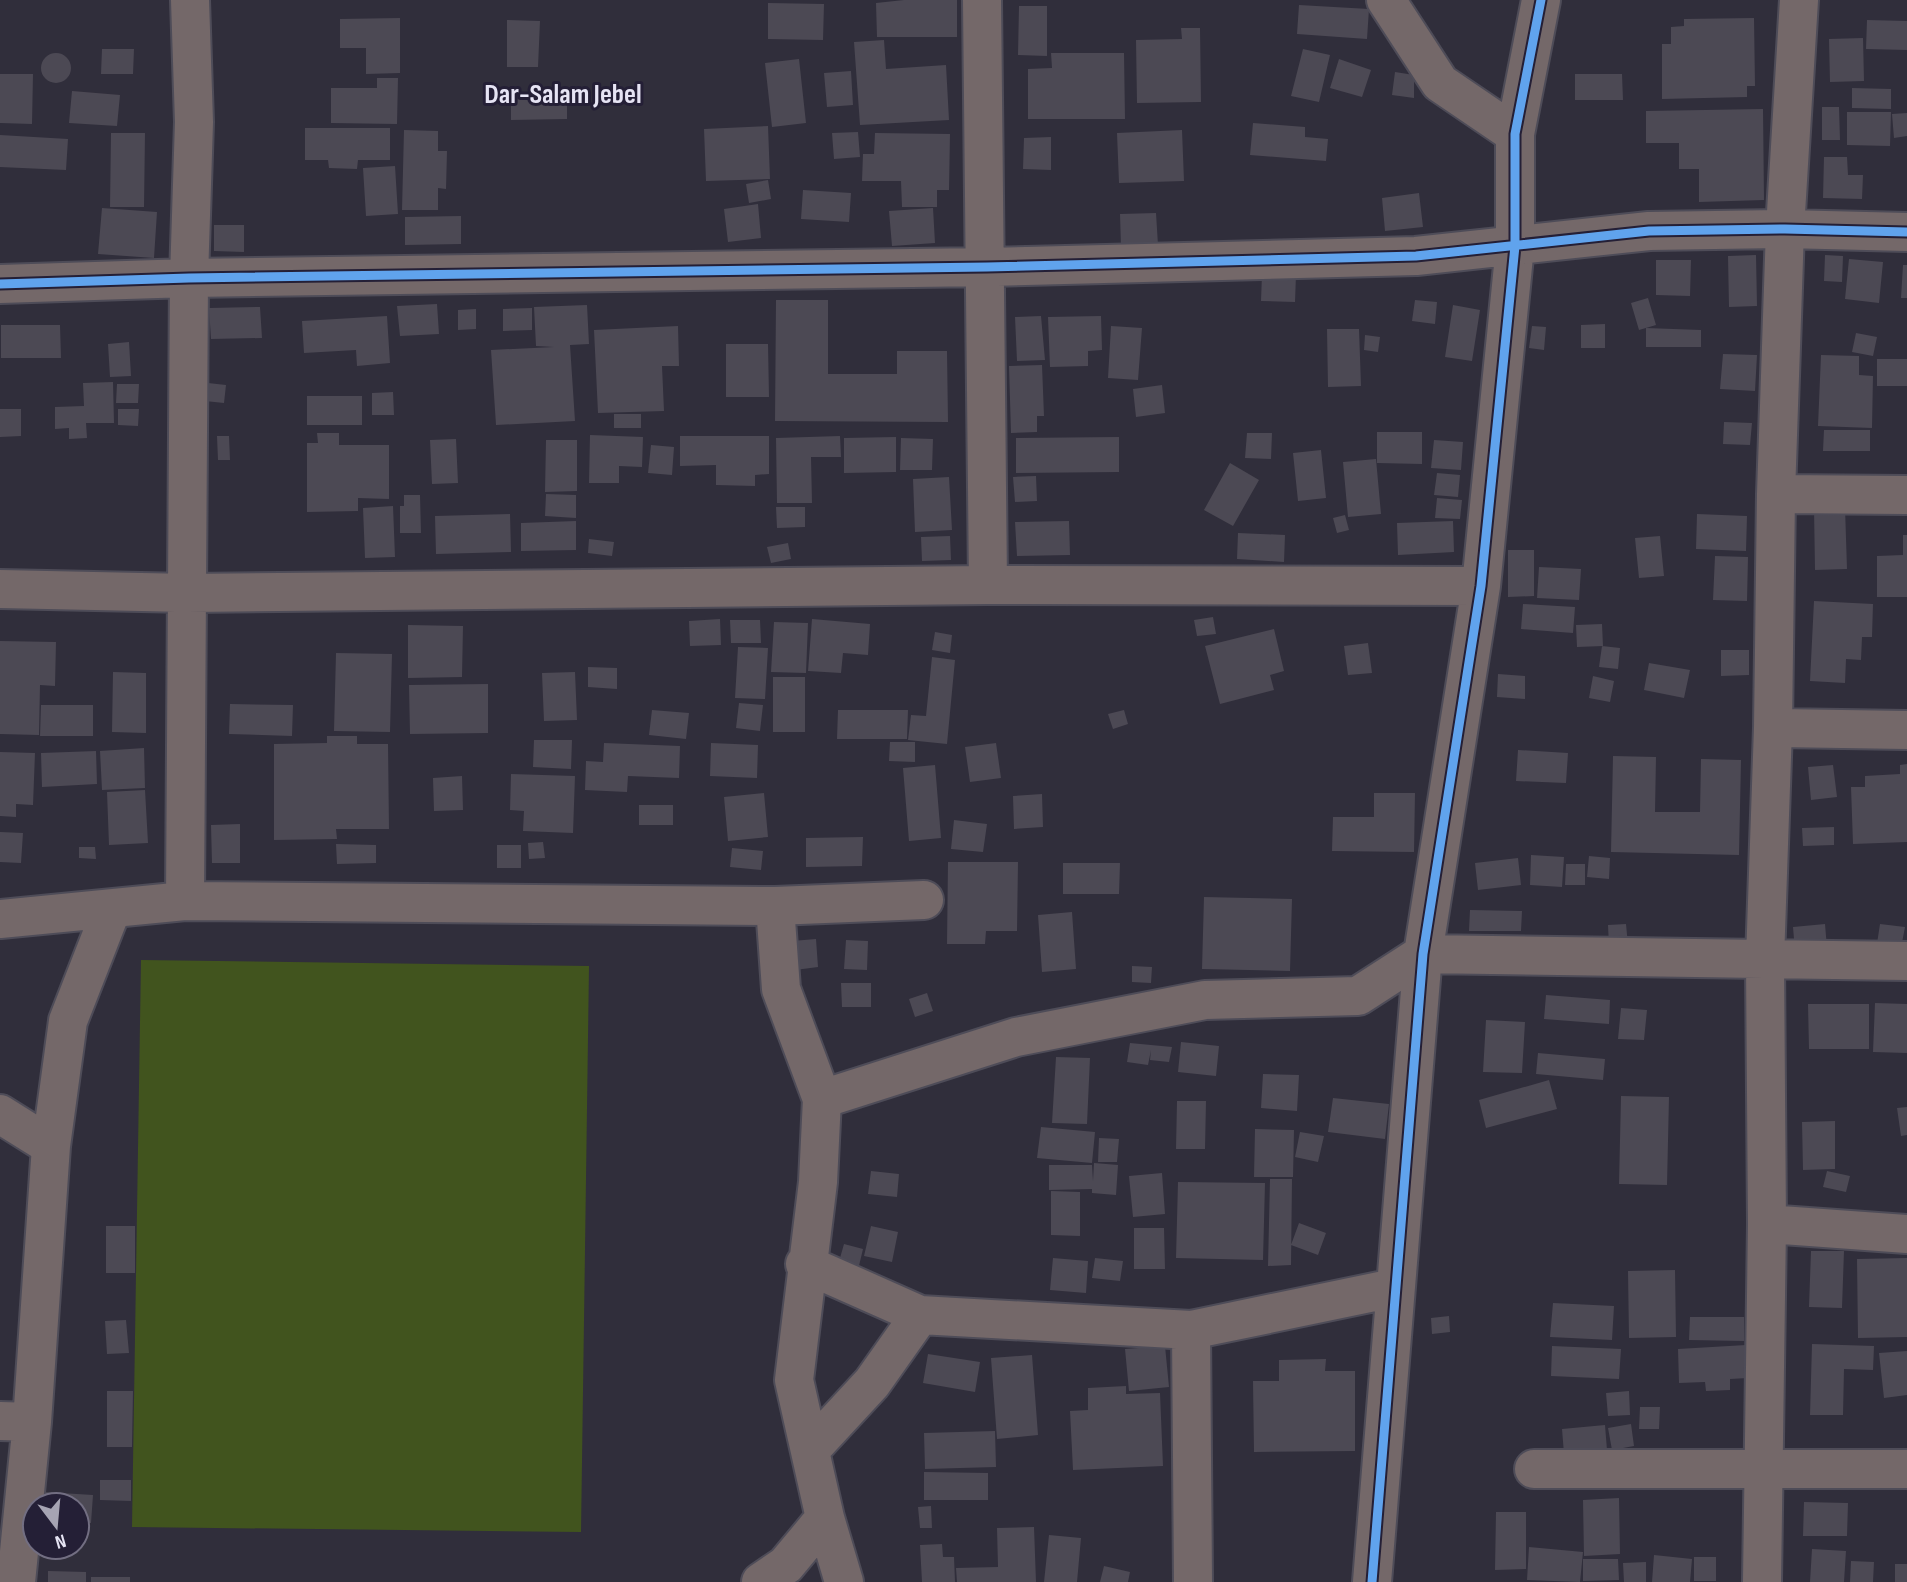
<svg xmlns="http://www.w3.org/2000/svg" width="1907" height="1582" font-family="'Sofia Sans Condensed',sans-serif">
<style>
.green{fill:#41541e}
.building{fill:#4c4954}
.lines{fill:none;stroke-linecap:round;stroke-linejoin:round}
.minor-casing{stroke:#4e4c58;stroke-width:42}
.minor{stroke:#746869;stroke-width:38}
.cycleway-casing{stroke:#241f36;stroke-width:13}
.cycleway{stroke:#60a3ed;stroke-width:9}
.labels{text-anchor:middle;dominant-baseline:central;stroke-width:6;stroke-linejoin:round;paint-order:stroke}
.neighbourhood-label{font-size:28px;font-weight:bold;fill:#e6e4f4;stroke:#241f36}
</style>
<rect width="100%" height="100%" fill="#302e3b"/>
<path class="green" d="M141,960L589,966L581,1532L132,1527Z"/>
<path class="building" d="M904,0H957V37H877L876,3Z
M768,3L824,4L823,40L768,39Z
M1299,5L1369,9L1367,39L1297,34Z
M1019,6H1047V56L1018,55Z
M400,18V73L366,74V48H340V19Z
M1754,18L1755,86H1747V97L1662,99V44H1671V27L1684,26V19Z
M507,20L540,21L538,67H507Z
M1867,20L1907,21V50L1866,49Z
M1181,28H1200L1201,102L1137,103L1136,40L1182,39Z
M1863,38L1864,81L1830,82L1829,39Z
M884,40L886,69L946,65L949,120L860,125L854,42Z
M102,49H134L133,74H101Z
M1303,49L1330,55L1319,102L1291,96Z
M41 68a15 15 0 1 1 30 0a15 15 0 1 1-30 0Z
M1051,53H1124L1125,119H1028V69L1052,68Z
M799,59L806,123L772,127L765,63Z
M1339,59L1371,70L1362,97L1330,88Z
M851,71L853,105L827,107L824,73Z
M1395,72L1414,75V98L1392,95Z
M0,74H33L32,124L0,123Z
M1575,74H1622L1623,100H1575Z
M377,78H398L397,124L331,123V88H377Z
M1852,88L1891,89V109L1852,108Z
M72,91L120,95L117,126L69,123Z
M567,94V119L511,120V95Z
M1822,107H1839L1840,140H1822Z
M1763,109L1764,200L1699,202V169H1679V143H1646V111Z
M1847,112H1891L1890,146L1847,145Z
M1907,113V136L1894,138L1892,114Z
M1253,123L1305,127V137L1328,139L1326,161L1250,155Z
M768,126L770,179L706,181L704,129Z
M305,128H390V160H358L357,169L329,168L328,160H305Z
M404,130L438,131V151H447L446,189L438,188V210H402Z
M1182,130L1184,181L1119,183L1117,133Z
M858,132L860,157L834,159L832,133Z
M111,133H145L144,207H110Z
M875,133L950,134L949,190H937V207H902L901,181H862L863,154H874Z
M0,135L68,139L66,170L0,167Z
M1051,137V170L1023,169L1024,138Z
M1824,157H1847L1848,175H1863L1862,199L1823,198Z
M395,166L398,214L366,216L363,168Z
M768,180L771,199L749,203L746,184Z
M803,190L851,193L849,222L801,219Z
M1419,193L1423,227L1385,231L1382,198Z
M758,204L761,238L728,242L724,209Z
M102,208L157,212L154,258L98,254Z
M933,208L935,243L892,246L889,211Z
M1156,213L1158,245L1121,247L1120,214Z
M461,216V244L405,245V217Z
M214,225H244V252L214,251Z
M1756,255L1757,306L1729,307L1728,256Z
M1825,255L1843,256L1842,282L1824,281Z
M1849,259L1883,262L1879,303L1845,299Z
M1656,260H1691L1690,296L1656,295Z
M1903,265H1907V298H1901Z
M1262,274L1296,275L1295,302L1261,301Z
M1648,298L1656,325L1639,330L1631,303Z
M776,300H828V374H897V351H947L948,422L775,421Z
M1415,300L1437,302L1435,324L1412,321Z
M437,304L439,334L400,336L397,306Z
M587,305L589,344L570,345L575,421L496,425L491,350L554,347L536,346L534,307Z
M1453,305L1480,310L1472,361L1445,357Z
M260,307L262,338L211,339L209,308Z
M532,308V330L503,331V309Z
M476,309V329L458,330V310Z
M387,316L390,363L357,366L356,350L304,353L302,321Z
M1041,316L1045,360L1017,361L1015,317Z
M1101,316L1102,350L1088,351V366L1050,367L1048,317Z
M1605,324V348H1581V325Z
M1,325H60L61,358H1Z
M678,326L679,366H662L664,411L598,413L594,330Z
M1111,326L1142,328L1138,380L1108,378Z
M1532,326L1546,327L1544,350L1529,348Z
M1646,328L1701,330V347H1646Z
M1327,329H1359L1361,386L1328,387Z
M1856,333L1877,337L1873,356L1852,352Z
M1365,335L1380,337L1378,352L1364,350Z
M129,342L131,376L110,377L108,344Z
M726,344H768L769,397H726Z
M1723,354L1757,355L1755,391L1720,389Z
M1821,355L1859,356V375L1873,376L1872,428L1818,426Z
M1877,359H1907V386H1877Z
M1042,365L1044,416H1037V432L1011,433L1009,366Z
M113,382L114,423H86L87,438L69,439V428L55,429V407L84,406L83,383Z
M208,383L226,385L224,403L205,401Z
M117,384H139L138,403H116Z
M1162,385L1165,413L1136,417L1133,389Z
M393,392L394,415H372V393Z
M307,396H362V425H307Z
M0,409H21V436L0,437Z
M118,409H139L138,426L118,425Z
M614,414H641V428H614Z
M1724,422L1752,423L1750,445L1723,444Z
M1824,430H1870V451H1823Z
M1377,432H1422V464L1377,463Z
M317,433H339V445H389V499L358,498V511L307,512V443H318Z
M1247,433H1272L1271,459L1245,458Z
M590,435L643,437L642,467L619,466V483H589Z
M217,436H229L230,460H218Z
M680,436H769V474L755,475V486L716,485V465L680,466Z
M840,436L841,457H811L812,503H777L776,438Z
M896,437V472L844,473V438Z
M1119,437V472L1016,473V438Z
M901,438L933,439L932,470H900Z
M456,439L458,483L432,484L430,440Z
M546,440H577V491L545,492Z
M1434,440L1463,442L1461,470L1431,468Z
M651,445L674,447L672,475L648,473Z
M1321,450L1326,498L1298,501L1293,453Z
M1376,459L1381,514L1348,517L1343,462Z
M1230,463L1259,480L1233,526L1204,510Z
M1437,473L1460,475L1458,497L1434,495Z
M1036,476L1037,501L1015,502L1013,477Z
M949,477L952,530L915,532L913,479Z
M546,494L576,495V518L545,516Z
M404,495H420L421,533H400V506H404Z
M1437,498L1462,500L1460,519L1435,518Z
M393,506L395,557L365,558L363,508Z
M776,507H805V527L777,528Z
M1845,507L1847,569L1815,570L1814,508Z
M510,514L511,552L436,554L435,516Z
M1697,514L1747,516L1746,551L1696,549Z
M1345,515L1349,530L1337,533L1333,518Z
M576,521V550L521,551V523Z
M1069,521L1070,555L1017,556L1015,522Z
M1453,521L1454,552L1398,555L1397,523Z
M1238,533L1285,535L1284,562L1237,559Z
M1903,535H1907V597H1877V556L1903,555Z
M950,536L951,560L922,561L921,537Z
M1660,536L1664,576L1639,578L1635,538Z
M589,539L614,542L612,556L588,553Z
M788,543L791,559L771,563L767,547Z
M1508,550H1534V596L1508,597Z
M1715,556L1748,557L1747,601L1713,600Z
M1539,567L1581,569L1579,600L1537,598Z
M1814,601L1873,604L1872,637H1862L1861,660L1846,659L1845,683L1810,681Z
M1523,604L1575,607L1573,633L1521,629Z
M1213,617L1216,634L1197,636L1194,620Z
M720,619L721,645L690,646L689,621Z
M812,619L870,624L868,655L843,653L841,673L808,671Z
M730,620H760L761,643H731Z
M774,622L808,623L806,673L771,672Z
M1602,624L1603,646L1577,647L1576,625Z
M408,625L463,626L462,677L408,678Z
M1274,629L1284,671L1270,675L1274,690L1220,704L1205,646Z
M935,632L952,635L950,653L932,650Z
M0,641L56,642L55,686L40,685L39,735L0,734Z
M1368,643L1372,673L1348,675L1344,646Z
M1602,646L1620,648L1618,669L1599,667Z
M738,647L768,648L765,699L735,698Z
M1721,650H1749V675L1721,676Z
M336,653L392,654L390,732L334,731Z
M932,657L955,660L947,744L908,740L911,715L926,716Z
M1649,663L1690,670L1684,698L1644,690Z
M588,667L617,668V689L588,687Z
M113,672L146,673V733L112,732Z
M575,672L577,720L544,721L542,673Z
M1498,674L1525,676V699L1497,697Z
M1593,676L1614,681L1610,702L1589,698Z
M773,677H805V732H773Z
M488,684V733L410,734L409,685Z
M739,703L763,705L760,731L736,728Z
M230,704L293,705L292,736L229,734Z
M41,705H93V736H40Z
M652,710L689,713L686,739L649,735Z
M838,710H908L907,739H837Z
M1124,710L1128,724L1113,729L1108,714Z
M327,736H357V744H388L389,829H336L337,839L274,840V744L327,743Z
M534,740H572L571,769L533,767Z
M890,742H915V762L889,761Z
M604,743L680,746L679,778L628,776L627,792L585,790L586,761L603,762Z
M711,743L758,745L757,778L710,776Z
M996,743L1001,778L970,782L965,747Z
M144,748L145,788L102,790L100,751Z
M1518,750L1568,753L1566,783L1516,781Z
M96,751L97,784L42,787L41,753Z
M0,752L35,753L33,805L16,804V817L0,816Z
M1613,756L1656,757L1655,812H1700L1701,759L1741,760L1739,855L1611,852Z
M1907,764V842L1853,844L1851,787H1865V776L1900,774V765Z
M935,765L941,838L909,841L903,768Z
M1833,765L1837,797L1811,800L1808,767Z
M511,774L575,776L573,833L523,831L524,811L510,810Z
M462,776L463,810L434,811L433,778Z
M145,790L148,843L109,845L107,792Z
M764,793L768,837L728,841L724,797Z
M1374,793H1415L1414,852L1332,851L1333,817H1374Z
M1042,794L1043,827L1014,829L1013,796Z
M639,805H673V825H639Z
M954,820L987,824L983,852L951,849Z
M240,824V863H212L211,825Z
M1834,827V845L1803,846L1802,828Z
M0,832L23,833L21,863L0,862Z
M863,837L862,866L806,867V838Z
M543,842L545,858L529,859L528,843Z
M336,844L376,845V863L337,864Z
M497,845H521V868H497Z
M79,847H95L96,859L79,858Z
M732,848L763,851L761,870L730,867Z
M1531,855L1564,857L1562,887L1530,885Z
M1589,856L1610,858L1609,879L1587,877Z
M1518,858L1521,885L1478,890L1475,863Z
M948,862H1018L1017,931H986L985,944H947Z
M1063,863H1120L1119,894H1063Z
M1566,864H1585V885H1565Z
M1204,897L1292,899L1290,971L1202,969Z
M1470,910L1522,911L1521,931H1469Z
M1072,912L1076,969L1042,972L1038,915Z
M1626,924L1628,945L1609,947L1608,925Z
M1825,924L1827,948L1795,951L1793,927Z
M1880,924L1905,927L1900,953L1876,950Z
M816,939L818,967L795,970L792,941Z
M846,940L868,941L867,970L844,969Z
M1132,966L1152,967L1151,983L1132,982Z
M841,983H871V1007H842Z
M927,993L933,1011L915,1017L909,999Z
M1546,995L1610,1000L1609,1024L1544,1019Z
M1875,1003L1907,1004V1053L1873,1052Z
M1808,1004H1869V1049H1809Z
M1621,1008L1647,1010L1644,1040L1618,1039Z
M1486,1020L1525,1022L1522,1073L1483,1072Z
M1181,1042L1219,1046L1216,1076L1178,1072Z
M1130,1043L1172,1047L1169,1062L1150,1060L1151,1050L1148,1065L1127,1062Z
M1538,1053L1605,1059L1603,1080L1536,1074Z
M1056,1057L1090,1058L1087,1124L1052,1123Z
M1263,1074L1299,1075L1297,1111L1261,1108Z
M1549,1080L1557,1109L1486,1128L1479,1100Z
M1621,1096L1669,1097L1667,1185L1619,1184Z
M1333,1098L1389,1104L1385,1139L1328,1132Z
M1177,1101H1206L1205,1149H1176Z
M1907,1107V1135L1901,1136L1897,1108Z
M1835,1121V1169L1803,1170L1802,1122Z
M1041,1127L1095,1132L1092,1163L1037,1158Z
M1255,1129L1294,1130L1293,1177H1254Z
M1300,1132L1324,1136L1318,1162L1295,1157Z
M1099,1138L1119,1139L1117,1162H1098Z
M1094,1163L1118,1165L1116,1195L1092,1193V1189L1049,1190V1165H1092L1093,1181Z
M871,1171L899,1174L897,1197L868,1194Z
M1827,1171L1850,1176L1846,1192L1823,1187Z
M1162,1173L1165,1214L1133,1217L1129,1176Z
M1270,1179H1292L1291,1265L1268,1266Z
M1178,1182L1265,1183L1263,1260L1176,1258Z
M1051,1191L1080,1192V1236L1051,1235Z
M1299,1223L1326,1233L1318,1255L1291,1245Z
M106,1226H135V1273H106Z
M871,1226L898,1232L892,1262L864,1256Z
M1134,1228H1164L1165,1269H1134Z
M844,1244L863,1249L858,1270L838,1265Z
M1811,1251H1844L1842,1308L1809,1307Z
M1053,1258L1088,1261L1086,1293L1050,1290Z
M1095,1258L1123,1261L1120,1281L1092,1278Z
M1907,1258V1337L1858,1338L1857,1259Z
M1675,1270L1676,1337L1629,1338L1628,1271Z
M1553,1303L1614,1306L1612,1340L1550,1337Z
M1449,1316L1450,1332L1432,1334L1431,1318Z
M1690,1317H1744V1341L1689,1340Z
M126,1320L129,1353L107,1354L105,1321Z
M1812,1344L1874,1346L1873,1370L1844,1369L1843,1415H1810Z
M1746,1345L1748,1378L1730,1379V1390L1706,1391L1705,1382L1679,1383L1678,1349Z
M1165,1346L1169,1387L1129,1391L1125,1349Z
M1552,1346L1621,1349L1619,1379L1551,1376Z
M1907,1351V1395L1884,1398L1879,1353Z
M928,1354L980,1362L975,1392L923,1383Z
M1032,1355L1038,1435L997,1439L991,1358Z
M1326,1359L1325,1371H1355V1451L1254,1452L1253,1381H1279V1360Z
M1126,1386V1394L1160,1393L1163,1466L1073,1470L1070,1411L1088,1410V1388Z
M107,1391H133L132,1447H107Z
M1629,1391L1630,1415L1608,1416L1606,1393Z
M1640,1407H1660L1659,1429H1639Z
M1631,1424L1634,1446L1612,1450L1608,1428Z
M1605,1425L1607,1450L1564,1454L1562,1429Z
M995,1431L996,1467L925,1469L924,1433Z
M924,1472L988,1473V1500H924Z
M100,1480H131V1501L100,1500Z
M45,1492L93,1495L91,1523L77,1522V1505H45Z
M1619,1498L1620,1554L1584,1556L1583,1500Z
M1804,1502L1848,1503L1847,1536H1803Z
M931,1506L932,1528H920L918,1507Z
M1496,1512H1526V1569L1495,1570Z
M1034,1527L1036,1582H957L956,1568L998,1567L997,1528Z
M1049,1535L1081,1538L1077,1582H1044Z
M942,1544L943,1557H954L955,1582H922L920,1545Z
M1529,1547L1583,1552L1580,1582L1527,1580Z
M1812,1549L1846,1551L1844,1582H1810Z
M1654,1555L1692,1559L1690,1582H1652Z
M1694,1557H1716V1581H1694Z
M1583,1559H1618L1619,1580L1583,1581Z
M1851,1561L1874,1562L1873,1582H1850Z
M1646,1562V1582H1624L1623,1563Z
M1895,1564H1907V1582H1895Z
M1104,1566L1130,1572L1128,1582H1100Z
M48,1571L86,1572V1582H48Z
M91,1577H130V1582H91Z"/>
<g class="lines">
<defs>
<path id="minor" d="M982,0L988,585
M1386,0L1440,83L1515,134
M0,284L189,278L987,267L1416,256L1649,231L1785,229L1907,232
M1776,494L1907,495
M0,589L188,593L988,585L1481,586
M1773,728L1907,730
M185,901L189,278L194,122L190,0
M775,906L781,989L822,1099L818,1182L794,1380L825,1518L844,1582
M0,919L185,901L775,906L924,900
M822,1099L1016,1037L1205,1000L1358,996L1423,954L1907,961
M0,1114L51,1146
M1767,1224L1907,1234
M805,1264L920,1315L1191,1330L1394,1288
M1191,1330L1193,1582
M0,1421L32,1422
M811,1449L872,1383L920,1315
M1534,1469H1907
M16,1582L32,1422L51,1146L68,1021L111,911
M761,1582L786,1565L825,1518
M1372,1582L1423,954L1481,586L1515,246V134L1541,0
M1762,1582L1767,1224L1765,960L1773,728L1776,494L1785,229L1799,0"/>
</defs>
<use href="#minor" class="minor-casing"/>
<use href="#minor" class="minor"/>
<defs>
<path id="cycleway" d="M0,284L189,278L987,267L1416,256L1649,231L1785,229L1907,232
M1372,1582L1423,954L1481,586L1515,246V134L1541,0"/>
</defs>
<use href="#cycleway" class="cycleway-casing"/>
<use href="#cycleway" class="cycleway"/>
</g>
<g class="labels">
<g class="neighbourhood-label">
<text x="563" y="94">Dar-Salam Jebel</text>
</g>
</g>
<g transform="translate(56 1526) rotate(164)"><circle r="33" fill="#241f36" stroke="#726e82" stroke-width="2"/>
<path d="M0-5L12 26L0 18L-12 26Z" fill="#a6a4b3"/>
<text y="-10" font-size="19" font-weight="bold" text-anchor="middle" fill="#e6e4f4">N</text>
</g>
</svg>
